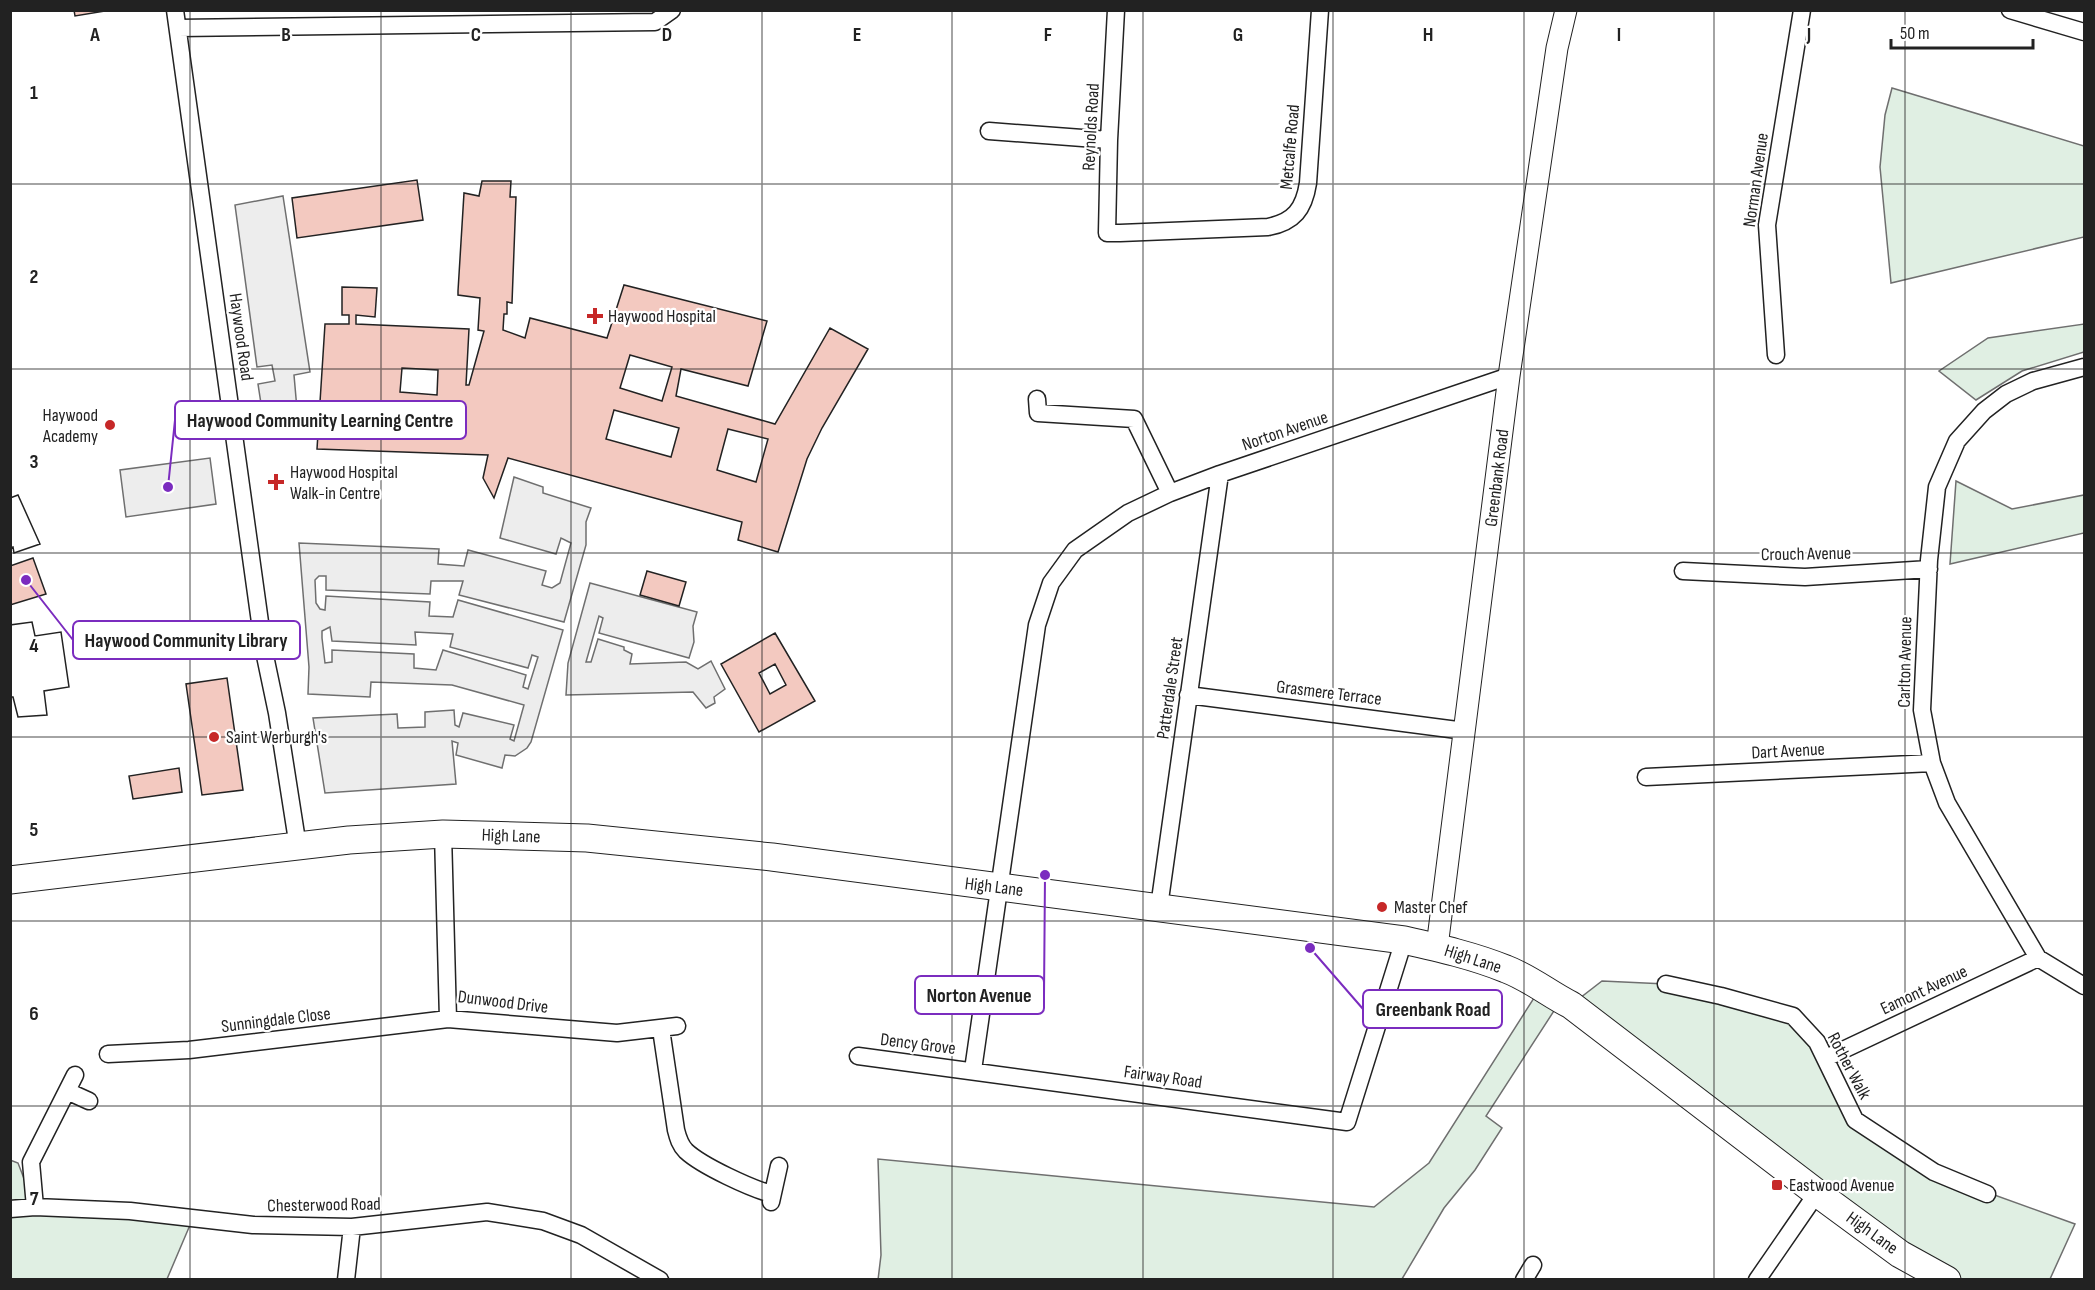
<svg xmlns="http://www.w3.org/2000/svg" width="2095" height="1290" font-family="'Sofia Sans Condensed',sans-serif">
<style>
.green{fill:#e0efe3;stroke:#6f6f6f;stroke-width:1.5}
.parking{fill:#ededed;stroke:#6f6f6f;stroke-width:1.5;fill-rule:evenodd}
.building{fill:#f3c9c0;stroke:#222;stroke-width:1.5;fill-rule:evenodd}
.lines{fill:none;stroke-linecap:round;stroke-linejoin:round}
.minor-casing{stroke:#222;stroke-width:19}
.tertiary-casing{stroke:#222;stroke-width:23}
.primary-casing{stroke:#222;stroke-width:29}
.minor{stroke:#fff;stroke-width:16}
.tertiary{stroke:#fff;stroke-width:21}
.primary{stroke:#fff;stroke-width:27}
.grid{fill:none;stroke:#222;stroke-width:1.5;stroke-opacity:0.55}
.poi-dot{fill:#c62828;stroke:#fff;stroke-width:2}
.labels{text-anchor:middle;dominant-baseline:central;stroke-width:4.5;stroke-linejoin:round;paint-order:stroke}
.street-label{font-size:18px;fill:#222;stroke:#fff}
.poi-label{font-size:18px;fill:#222;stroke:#fff;text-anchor:start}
.grid-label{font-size:20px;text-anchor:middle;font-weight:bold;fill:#222;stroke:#fff;stroke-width:4.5;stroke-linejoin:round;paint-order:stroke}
.leader{fill:none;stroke:#7b2cbf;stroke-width:2}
.callout-dot{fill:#7b2cbf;stroke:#fff;stroke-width:2}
.callout{fill:#fff;stroke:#7b2cbf;stroke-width:2}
.callout-label{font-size:20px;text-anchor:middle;font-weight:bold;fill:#222}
</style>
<rect width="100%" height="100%" fill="#fff"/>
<path class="green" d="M1892,88L2084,146V237L1891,283L1880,167L1885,115Z
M2084,324V352L2022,371L1976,400L1939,371L1988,338Z
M1956,481L2012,509L2084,495V533L1950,564Z
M1602,981L1666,984L1793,1016L1855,1120L1964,1184L2075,1224L2050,1279H1947L1571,1005Z
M1541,987L1561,1000L1486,1116L1502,1128L1475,1170L1444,1208L1402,1279L878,1280L881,1255L878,1159L1374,1207L1429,1163Z
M10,1160L18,1163L35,1207L193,1218L167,1279H11Z"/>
<path class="parking" d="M283,196L310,372L294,375L299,432L266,436L258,384L275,381L272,365L257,367L235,205Z
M210,458L216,504L126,517L120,470Z
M514,477L543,487V493L591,508L586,522V545L564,622L459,595L463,581H431L430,594L326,590V576H319L315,580L316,603L320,609L325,610L326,596L430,602L429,616L453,617L458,600L563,630L531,742L527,748L515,756L505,755L502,768L456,755L458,743L452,741L456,784L325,793L313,718L397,714L398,728L425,727V712L454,710L455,725L459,727L463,713L514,725L510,739L514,741L524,705L452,685L371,682L370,697L308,694L309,667L299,543L439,549L438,564L464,566L468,550L546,571L542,585L552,588L560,583L571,543L561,538L556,554L500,538ZM330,627L332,641L416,645L415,632L453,634L450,647L528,668L532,655L538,657L528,689L523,687L526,675L443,650L436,670L414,668V654L332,650V662L325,663L322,638V631Z
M590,583L697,612L693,626L694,642L689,658L599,633L603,618L599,616L586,662H591L598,639L624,647V650L632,654L630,664L686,662L698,669L711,661L725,689L714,697L715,703L706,708L693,692L566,695L568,663Z"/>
<path class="building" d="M74,10H111L75,16Z
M417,180L423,220L297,238L292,198Z
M482,181H511L510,197H516L512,303L507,302V314H504L503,330L525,338L530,318L607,338L624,285L767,321L748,386L681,369L676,396L775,424L830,328L868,349L822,428L807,459L778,552L738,540L742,522L508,458L494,498L483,478L488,455L317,449L325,324H349V315H342V287L377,288L375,317L356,315V324L469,329L466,385H469L484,331L478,330L480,298L458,295V291L464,193L479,196ZM630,355L672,367L662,401L620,388ZM402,368L438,370L437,395L400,392ZM614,410L679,428L671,457L606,439ZM728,429L768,439L756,482L717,470Z
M18,495L40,544L14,553L13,547L10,548V498Z
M18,495L40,544L14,553L13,547L10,548V498Z
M33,558L46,594L10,605V566Z
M647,571L686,582L679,606L640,595Z
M32,622L35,636L61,632L69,687L44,691L47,715L18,717L13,697H10V625Z
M32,622L35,636L61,632L69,687L44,691L47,715L18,717L13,697H10V625Z
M775,633L815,701L759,732L721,664ZM775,664L786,685L770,694L759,673Z
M227,678L243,790L202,795L186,684Z
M179,768L182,792L133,799L129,776Z"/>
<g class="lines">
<defs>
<path id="minor" d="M175,10L264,651L277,713L298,847
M1116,10L1109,140L1107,233H1120L1268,227C1294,222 1304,209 1308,183L1320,10
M2010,10L2084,32
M178,28L655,22L672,10
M989,131L1109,140
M1776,355L1767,225L1802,10
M2084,367L2033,381L2006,394L1984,411L1957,441L1937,487L1929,560L1922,710L1932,763L1947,803L2038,958L2084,986
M1037,399L1038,413L1134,419L1170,493
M1683,571L1805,577L1929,569
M1188,695L1465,731
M1646,777L1932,763
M443,834L448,1019L617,1033L677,1026
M1159,907L1220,474
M1666,984L1721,996L1793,1016L1817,1042L1855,1120L1934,1172L1987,1194
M661,1029L676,1130C678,1138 680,1145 686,1151C702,1166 752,1189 772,1194
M108,1054L189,1050L448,1019
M858,1056L1347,1122L1404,940
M1826,1058L2038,958
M973,1070L1037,625L1051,583L1075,550L1128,513L1170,493L1220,474L1509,376
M67,1091L89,1101
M771,1202L779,1166
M35,1207L31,1162L75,1075
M10,1209L35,1207L130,1211L253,1225L352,1227L487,1212L543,1221L581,1235L660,1280
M346,1280L352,1227
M1524,1280L1533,1265
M1757,1280L1817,1193"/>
<path id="tertiary" d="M1437,947L1509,376L1557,48L1566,10"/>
<path id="primary" d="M10,880L349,840L443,834L587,838L772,857L1404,940C1439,948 1474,956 1506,969C1530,978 1549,994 1571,1005L1817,1193L1900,1254L1947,1280"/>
</defs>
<use href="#minor" class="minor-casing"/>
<use href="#tertiary" class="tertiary-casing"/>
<use href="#primary" class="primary-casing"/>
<use href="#minor" class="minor"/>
<use href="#tertiary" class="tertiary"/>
<use href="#primary" class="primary"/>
</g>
<path class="grid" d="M190,10V1280M381,10V1280M571,10V1280M762,10V1280M952,10V1280M1143,10V1280M1333,10V1280M1524,10V1280M1714,10V1280M1905,10V1280M10,184H2084M10,369H2084M10,553H2084M10,737H2084M10,921H2084M10,1106H2084"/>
<g class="poi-dot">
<path d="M592 307h6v6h6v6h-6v6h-6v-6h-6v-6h6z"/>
<circle cx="110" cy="425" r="6"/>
<path d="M273 473h6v6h6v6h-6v6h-6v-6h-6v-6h6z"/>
<circle cx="214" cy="737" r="6"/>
<circle cx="1382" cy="907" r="6"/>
<rect x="1771" y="1179" width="12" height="12" rx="3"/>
</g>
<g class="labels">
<g class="street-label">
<text transform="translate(1091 127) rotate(-87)">Reynolds Road</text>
<text transform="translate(1290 147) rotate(-85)">Metcalfe Road</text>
<text transform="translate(1756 180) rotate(-82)">Norman Avenue</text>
<text transform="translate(241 337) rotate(82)">Haywood Road</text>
<text transform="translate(1285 431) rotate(-19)">Norton Avenue</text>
<text transform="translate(1497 478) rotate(-83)">Greenbank Road</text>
<text transform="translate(1806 554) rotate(-1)">Crouch Avenue</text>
<text transform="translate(1905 662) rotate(-89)">Carlton Avenue</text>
<text transform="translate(1170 688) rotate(-82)">Patterdale Street</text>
<text transform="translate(1329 693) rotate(7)">Grasmere Terrace</text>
<text transform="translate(1788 751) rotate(-3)">Dart Avenue</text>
<text transform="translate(511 836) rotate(2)">High Lane</text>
<text transform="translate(994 887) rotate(7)">High Lane</text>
<text transform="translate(1473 959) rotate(18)">High Lane</text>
<text transform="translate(1924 990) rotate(-25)">Eamont Avenue</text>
<text transform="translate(503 1002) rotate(7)">Dunwood Drive</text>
<text transform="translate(276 1020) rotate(-7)">Sunningdale Close</text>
<text transform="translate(918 1044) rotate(7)">Dency Grove</text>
<text transform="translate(1849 1066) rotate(62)">Rother Walk</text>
<text transform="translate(1163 1077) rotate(8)">Fairway Road</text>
<text transform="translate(324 1205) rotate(-1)">Chesterwood Road</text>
<text transform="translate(1872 1233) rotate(36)">High Lane</text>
</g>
<g class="poi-label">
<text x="608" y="316">Haywood Hospital</text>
<text x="98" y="415" text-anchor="end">Haywood<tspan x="98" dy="21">Academy</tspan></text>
<text x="290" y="472">Haywood Hospital<tspan x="290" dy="21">Walk-in Centre</tspan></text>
<text x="226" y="737">Saint Werburgh's</text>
<text x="1394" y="907">Master Chef</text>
<text x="1789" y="1185">Eastwood Avenue</text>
</g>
</g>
<g class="grid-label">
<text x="95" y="41">A</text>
<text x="286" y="41">B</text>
<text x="476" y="41">C</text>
<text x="667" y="41">D</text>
<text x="857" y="41">E</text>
<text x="1048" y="41">F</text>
<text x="1238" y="41">G</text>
<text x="1428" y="41">H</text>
<text x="1619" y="41">I</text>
<text x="1809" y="41">J</text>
<text x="34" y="99">1</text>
<text x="34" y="283">2</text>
<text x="34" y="468">3</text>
<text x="34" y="652">4</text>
<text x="34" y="836">5</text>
<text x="34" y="1020">6</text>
<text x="34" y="1205">7</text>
</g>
<path class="leader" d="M168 487L175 420M26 580L73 640M1045 875L1044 995M1310 948L1363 1009"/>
<g class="callout-dot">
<circle cx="168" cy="487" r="6"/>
<circle cx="26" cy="580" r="6"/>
<circle cx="1045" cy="875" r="6"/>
<circle cx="1310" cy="948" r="6"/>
</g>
<g class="callout">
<rect x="175" y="401" width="291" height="38" rx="6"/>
<rect x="73" y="621" width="227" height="38" rx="6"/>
<rect x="915" y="976" width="129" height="38" rx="6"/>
<rect x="1363" y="990" width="139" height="38" rx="6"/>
</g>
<g class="callout-label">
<text x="320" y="427">Haywood Community Learning Centre</text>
<text x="186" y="647">Haywood Community Library</text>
<text x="979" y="1002">Norton Avenue</text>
<text x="1433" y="1016">Greenbank Road</text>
</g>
<rect width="2095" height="1290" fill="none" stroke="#222222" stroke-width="24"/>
<path d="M1891 39v9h142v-9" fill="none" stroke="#222222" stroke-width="3"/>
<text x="1900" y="39" font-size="18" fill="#222222" stroke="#ffffff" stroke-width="4.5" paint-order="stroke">50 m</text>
</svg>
